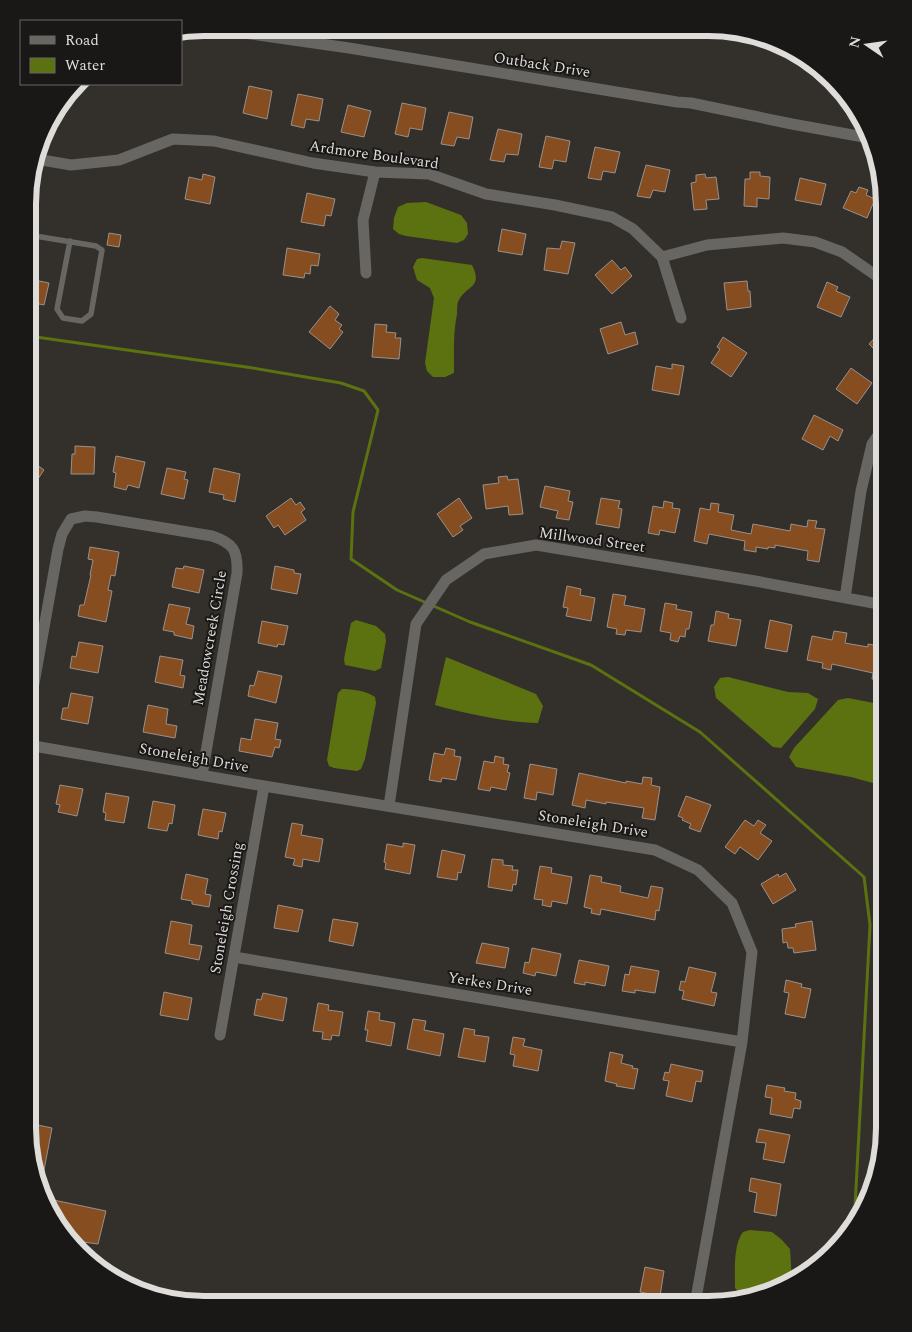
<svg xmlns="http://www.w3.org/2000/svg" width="912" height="1332" font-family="Spectral,serif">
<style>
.water{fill:#5c7210}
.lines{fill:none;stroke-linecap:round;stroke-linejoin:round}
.stream{stroke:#5c7210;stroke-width:3}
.building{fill:#864d21;stroke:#98918d}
.lane{stroke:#676663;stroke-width:5.5}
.street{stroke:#676663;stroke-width:11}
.labels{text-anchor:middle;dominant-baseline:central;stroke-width:4;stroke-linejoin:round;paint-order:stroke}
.street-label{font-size:15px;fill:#dfddda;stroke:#1a1816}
.rim{fill:none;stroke:#dfddda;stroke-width:6}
</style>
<rect width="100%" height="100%" fill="#33302b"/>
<path class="water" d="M426,202L461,215L467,223L468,234L464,240L457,243L406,236L399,234L393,229L394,218L398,207L407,203Z
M422,258L472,265C484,289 465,285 458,302C457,305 457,310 457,314C453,333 454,353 454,373L445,377H433L427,371L425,363L434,298L430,288L417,280L413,267L417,259Z
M356,620L376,626L385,634L386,641L381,668L375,671L345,665L344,659L351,623Z
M446,657L536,694L543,706L538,723C505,722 467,714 435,705Z
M728,677L788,692L808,693L818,699L815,709L781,748L773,747L716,698L714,687L720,678Z
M342,689C352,689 367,691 375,697L376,703L365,759L361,769L357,771L334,768L329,766L327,760L338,693Z
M848,698L884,705V786L851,777L796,767L789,757L794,748L838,700Z
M750,1230L772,1232L781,1239L790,1249L792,1281L786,1286L744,1296L742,1295L735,1288C735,1271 733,1245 743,1232Z"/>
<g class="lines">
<path class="stream" d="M29,336L253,368L341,383L364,391L378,410L353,512L351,559L397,590L470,622L591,665L700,732L864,877L870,925L854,1226"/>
</g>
<path class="building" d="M249,86L272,91L267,119L243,113Z
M298,94L323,99L319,121L306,119L304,128L291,125Z
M402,103L426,108L422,130L410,128L408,137L395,134Z
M348,105L371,111L364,137L341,132Z
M449,112L473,117L469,139L457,137L454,146L441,144Z
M498,129L522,134L518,155L506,154L504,162L490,160Z
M546,136L570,141L566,162L554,160L552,169L539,167Z
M595,147L620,152L615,173L603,171L601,180L588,178Z
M646,165L670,170L665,192L653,190L650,198L637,196Z
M750,172H760V176L770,177L769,199L757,198V207L744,206L745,179H750Z
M203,174L215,177L210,204L185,199L189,177L202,180Z
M705,174L706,178L716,177L719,199L706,200L707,209L694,210L691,183L696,182V175Z
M800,178L826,184L821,205L795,200Z
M859,187L868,190L866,195L875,199L867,218L843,208L851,191L856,193Z
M307,193L335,199L331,216L326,215L324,226L301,222Z
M502,229L526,234L522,255L498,251Z
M109,233L121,235L119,247L107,245Z
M562,241L575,243L568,274L544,270L547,248L560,249Z
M287,248L320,254L318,266L311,265L310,274L305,273L304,278L283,275Z
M612,260L621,270L625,267L632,276L612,294L595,275Z
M29,279L49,283L44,305L29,302Z
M747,281L748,291H750L751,307L727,310L724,283Z
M827,282L838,287L836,291L850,297L841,317L817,307Z
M330,306L339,314L335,320L342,325L339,329L343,332L330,349L309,332Z
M621,322L625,335L635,332L638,344L608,354L600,329Z
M375,324L387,325L386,332L396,333L395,338H401L399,359L372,357Z
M884,328V359L869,344Z
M723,337L747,353L731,377L711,363L720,349L717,347Z
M672,364L684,366L679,395L652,390L656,366L672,369Z
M851,368L872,383L857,404L836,389Z
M814,415L843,430L838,441L830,436L823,450L802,439Z
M75,446L95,447L94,474H71L72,454H75Z
M116,456L145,462L139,488L128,485L126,490L114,487L116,473L113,472Z
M29,459L44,470L29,492Z
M167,468L186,472L184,479L188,480L184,499L161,494Z
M214,468L240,474L235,502L223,499L224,495L209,492Z
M507,476L508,480L518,479L523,514L509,515L508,506L486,509L483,485L499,483L498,477Z
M545,486L570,491L568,501L573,502L569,520L556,518L558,511L540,507Z
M291,498L296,505L300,502L305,509L301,512L306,520L285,535L278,525L274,528L266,516Z
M459,498L472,518L460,526L463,530L453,537L437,514Z
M601,498L620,501L618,508L622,509L619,528L596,524Z
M664,501L673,503L672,508L680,509L675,533L660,530L659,535L648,533L653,506L663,508Z
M711,503L719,504L718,512L734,515L731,530L751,534L753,524L790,531L791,524L807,527L808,520L817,521L815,528L825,529L819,562L807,560L808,551L775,545V548L768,547V549L756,547V552L744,550L745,541L709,534L707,544L694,541L700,508L710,510Z
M90,547L119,552L115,576L111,575L108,590L112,591L106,622L78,616L80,605H84L91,575H90L93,560L88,559Z
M184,566L204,570L199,593L172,587L176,568L183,569Z
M275,566L294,570V573L301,574L297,594L271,589Z
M567,586L581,589L580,595L595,598L591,621L566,616L568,608L563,607Z
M613,594L626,596L624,605L645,609L641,632L626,630L625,635L616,634L617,629L607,627Z
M665,603L677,605L676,609L692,612L689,629H686L685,637L680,636L678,642L670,640L671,633L660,631Z
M169,604L190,608L186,624L194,626L192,639L174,635V632L163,630Z
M716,611L729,614L728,618L741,620L736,646L708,641L711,625H714Z
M770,620L792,625L787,652L765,648Z
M262,621L288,626L284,645L278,644L277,647L258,643Z
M834,631L847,633L845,643L868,647V644L884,647V675H881L880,680L872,679L873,673L832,664L831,670L822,668L823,663L807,660L812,636L832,640Z
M79,642L103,646L98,673L70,668L72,656L76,657Z
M160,656L183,660L180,675L185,676L183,688L155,682Z
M258,671L282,676L276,703L248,696L250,685L254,686Z
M71,693L93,697L88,724L61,719L63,708H68Z
M148,705L168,709L166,724L177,726L175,738L143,732Z
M255,719L278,723L275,739L281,740L279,748L275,747L272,757L239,751L241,738L251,740Z
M446,748L455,750L454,756L461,757L456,780L442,778L441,782L429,780L434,753L444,755Z
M495,756L504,758L503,764L509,765L507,772L510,773L506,790L491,787L490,791L478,789L484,761L494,763Z
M530,764L557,769L553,795L537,792L536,800L524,798Z
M579,773L626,783V781L642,784L643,777L652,778L651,785L660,787L655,820L642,818L644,808L606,802V804L586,800L585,808L572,805Z
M60,785L83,789L77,816L58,812L60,805L56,804Z
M106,793L129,797L124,823L105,820L106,813L103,812Z
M686,796L711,805L700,832L689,828L691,824L682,820L683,818L678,816Z
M153,801L175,805L172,824L169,823L167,831L148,828Z
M203,809L226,813L222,832L219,831L218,839L198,835Z
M745,820L754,826L758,820L766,825L760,833L772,841L758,860L740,847L735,854L725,847Z
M292,823L303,825L301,835L323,839L319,862L303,859L302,867L293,865L295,859L285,857Z
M403,843L415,845L410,874L385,869L386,863L384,862L387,844L403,847Z
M442,850L465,855L461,873L458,872L457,880L437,877Z
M492,859L503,860V865L513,866L512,870H518L516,885L513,884L512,891L488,887Z
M540,866L552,868L551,873L572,877L567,904L552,901L551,907L542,905L543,900L534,899Z
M786,873L796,890L773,904L761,884L778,874L779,877Z
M186,874L208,879L205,894L211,895L209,907L192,904V901L181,899Z
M590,875L602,877L601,882L621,886L620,892L648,898L651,886L663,888L659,911L656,910L655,920L601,909L600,915L591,913L592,909L584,907Z
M278,905L303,910L298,932L274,928Z
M333,919L358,923L353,946L329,941Z
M171,921L192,925L189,944L202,946L199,960L165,953Z
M812,921L816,950L794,953L793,948H788L787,942L783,943L782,929L796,927L795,924Z
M482,943L509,948L505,968L476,963Z
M532,948L561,954L556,976L536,972L535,976L523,973L525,962L529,963Z
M579,960L609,966L605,986L585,982V985L574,983Z
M631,966L659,971L655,993L635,990V993L622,991L625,974L629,975Z
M689,967L716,973L711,992L717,993L714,1006L682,999L684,991L679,990L681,981L685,982Z
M786,980L802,984L801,987L811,989L805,1018L785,1014L789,993L784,992Z
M164,992L192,998L188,1020L160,1015Z
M263,993L287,998L283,1021L254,1015L257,999L261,1000Z
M318,1003L329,1005L328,1010L343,1012L339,1036L332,1035L331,1040L322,1039L323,1032L313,1031Z
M368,1011L380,1013L379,1020L395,1023L391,1046L366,1041L368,1030H365Z
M413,1019L426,1021L424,1030L444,1034L440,1056L407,1049Z
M464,1028L475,1030L474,1035L489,1037L485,1062L458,1057Z
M513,1037L525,1039L523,1046L542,1050L538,1071L513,1066L515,1055L510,1054Z
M610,1052L623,1055L621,1063L633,1066L632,1068L638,1069L634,1089L616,1086L617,1084L605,1081Z
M671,1064L703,1071L701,1082L696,1081L692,1102L666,1096L669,1081L663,1080L665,1072L669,1073Z
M767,1085L785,1088L784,1091L796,1093L795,1099L801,1101L800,1109L794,1108L792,1118L770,1114L772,1098L765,1097Z
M33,1124L52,1128L41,1186L30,1139Z
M759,1129L790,1135L784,1163L763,1159L766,1143L756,1142Z
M751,1178L781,1184L776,1216L754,1212L757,1193L749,1191Z
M44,1198L106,1211L98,1244L76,1241L46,1206Z
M645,1267L664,1271L660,1296L640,1292Z"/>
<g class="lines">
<path class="lane" d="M29,235L96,246L102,250L91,314L82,321L63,318L57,309L70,241"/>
<path class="street" d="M209,28L349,48L677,102L691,103L792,124L869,138
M36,159L71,165L119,160L173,139L214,141L313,163L375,172L429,174L486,194L555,205L612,217L633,229L662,257L681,318
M662,257L707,245L783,238L815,242L842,252L884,281
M366,273L363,220L375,172
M845,598L861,491L872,444L884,427
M28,717L58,549L62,534L71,519L85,516L97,517L212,536C233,543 238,550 237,573L202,775
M28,745L264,786L655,850L698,870L732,903L752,952L742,1042L695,1304
M389,806L416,624L446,580L484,554L536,545L755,581L884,605
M234,957L742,1042
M220,1035L264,786"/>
</g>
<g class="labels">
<g class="street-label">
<text transform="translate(542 65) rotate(9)">Outback Drive</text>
<text transform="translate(374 155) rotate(8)">Ardmore Boulevard</text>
<text transform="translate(592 540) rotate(8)">Millwood Street</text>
<text transform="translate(210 638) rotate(-80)">Meadowcreek Circle</text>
<text transform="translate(194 758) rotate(10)">Stoneleigh Drive</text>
<text transform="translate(593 824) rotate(9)">Stoneleigh Drive</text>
<text transform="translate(227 908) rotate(-80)">Stoneleigh Crossing</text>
<text transform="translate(490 984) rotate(9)">Yerkes Drive</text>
</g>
</g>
<path d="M0 0H912V1332H0ZM204 36H708A168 168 0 0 1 876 204V1128A168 168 0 0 1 708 1296H204A168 168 0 0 1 36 1128V204A168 168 0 0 1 204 36Z" fill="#1a1816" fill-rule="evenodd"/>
<path class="rim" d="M204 36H708A168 168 0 0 1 876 204V1128A168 168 0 0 1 708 1296H204A168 168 0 0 1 36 1128V204A168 168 0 0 1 204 36Z"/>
<rect x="20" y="20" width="162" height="65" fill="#1a1816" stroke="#696764"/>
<rect x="30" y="36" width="25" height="8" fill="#676663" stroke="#696764"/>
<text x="65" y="45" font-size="15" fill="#dfddda">Road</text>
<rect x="30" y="58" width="25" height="15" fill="#5c7210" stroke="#696764"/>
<text x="65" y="70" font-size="15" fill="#dfddda">Water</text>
<g transform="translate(867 45) rotate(283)" stroke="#1a1816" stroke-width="4" paint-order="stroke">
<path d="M0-4L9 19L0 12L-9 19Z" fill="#dfddda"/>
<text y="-8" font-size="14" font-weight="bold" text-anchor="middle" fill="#dfddda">N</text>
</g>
</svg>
